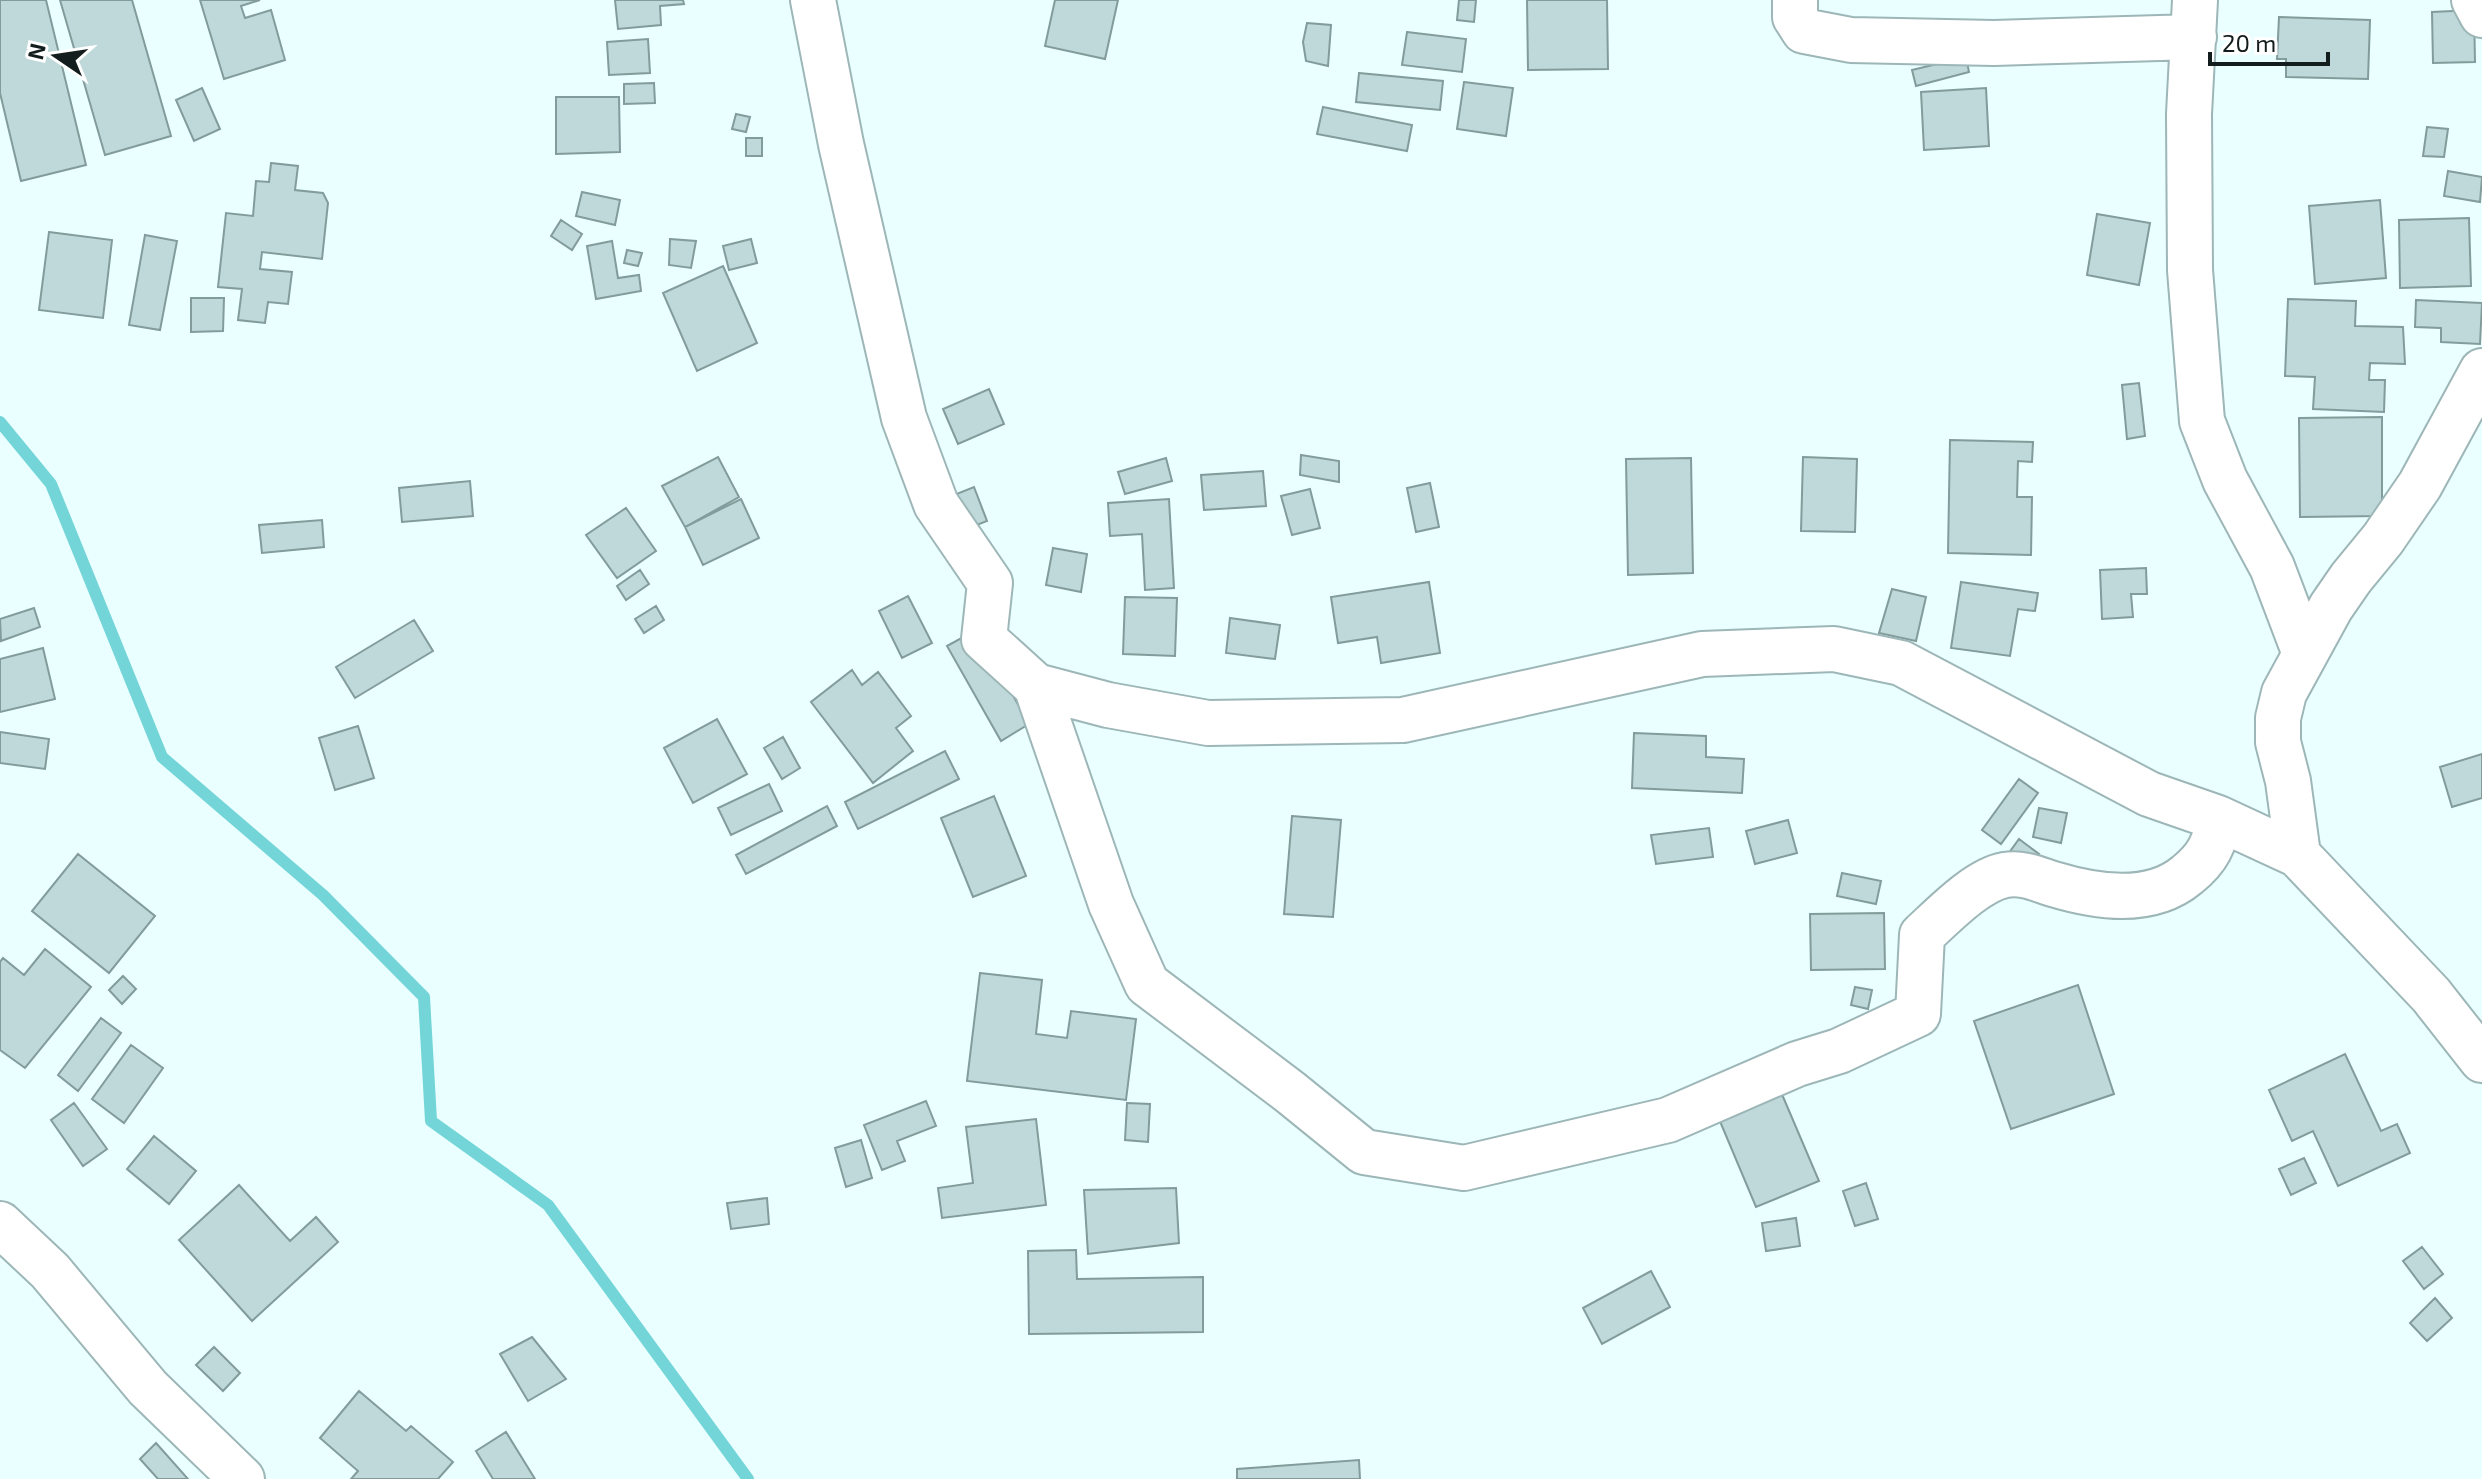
<svg xmlns="http://www.w3.org/2000/svg" width="2482" height="1479" font-family="'Exo 2',sans-serif">
<style>
.lines{fill:none;stroke-linecap:round;stroke-linejoin:round}
.stream{stroke:#74d5d8;stroke-width:12}
.building{fill:#bfd8d9;stroke:#829b9b;stroke-width:2}
.minor-casing{stroke:#9db6b7;stroke-width:48}
.minor{stroke:#fff;stroke-width:44}
</style>
<rect width="100%" height="100%" fill="#eaffff"/>
<g class="lines">
<path class="stream" d="M0,422L51,484L162,757L323,895L424,997L431,1121L548,1205L748,1479"/>
</g>
<path class="building" d="M0,0H46L86,165L21,181L0,93Z
M60,0H132L171,136L105,155Z
M200,0H260L241,6L245,18L271,10L285,60L224,79Z
M615,0H683L684,4L660,6L661,25L618,29Z
M1055,0H1118L1105,59L1045,46Z
M1459,0H1476L1474,22L1457,20Z
M1527,0H1607L1608,69L1528,70Z
M2474,10L2475,62L2433,63L2432,12Z
M2279,17L2370,20L2368,79L2286,77V59H2277Z
M1307,23L1331,25L1328,66L1306,61L1303,42Z
M1407,32L1466,39L1462,72L1402,65Z
M648,39L650,73L609,75L607,42Z
M1966,57L1969,72L1916,86L1912,70Z
M1359,73L1443,81L1440,110L1356,102Z
M1464,82L1513,88L1506,136L1457,129Z
M654,83L655,103L624,104V84Z
M202,88L220,129L194,141L176,100Z
M1986,88L1989,146L1924,150L1921,92Z
M556,97H619L620,152L556,154Z
M1323,107L1412,125L1407,151L1317,134Z
M736,114L750,117L746,132L732,129Z
M2427,127L2448,129L2444,157L2423,156Z
M746,138H762V156H746Z
M271,163L298,166L295,190L323,193L328,203L322,259L262,252L260,269L292,272L288,304L268,302L265,323L238,320L242,289L218,287L226,213L253,216L256,181L269,182Z
M2448,171L2482,177L2480,202L2444,196Z
M582,192L620,200L615,225L576,216Z
M2380,200L2386,278L2315,284L2309,206Z
M2097,214L2150,223L2139,285L2087,275Z
M2469,218L2471,286L2400,288L2399,220Z
M561,220L582,234L572,250L551,236Z
M49,232L112,240L103,318L39,310Z
M145,235L177,241L160,330L129,325Z
M670,239L696,241L691,268L669,265Z
M751,239L757,263L729,270L723,246Z
M612,241L618,278L639,275L641,291L596,299L587,246Z
M627,250L642,253L638,266L624,263Z
M723,266L757,343L697,371L663,293Z
M191,298H224L223,331L191,332Z
M2288,299L2356,301L2355,326L2403,327L2405,364L2370,363L2369,380H2385L2384,412L2313,409L2315,377L2285,376Z
M2416,300L2482,303L2480,344L2441,342V328L2415,327Z
M2139,383L2145,436L2127,439L2122,385Z
M989,389L1004,424L958,444L943,409Z
M2382,417V516L2300,517L2299,418Z
M1950,440L2033,442L2032,462L2018,461L2017,497H2032L2031,555L1948,553Z
M1301,455L1339,461V482L1300,475Z
M718,457L739,497L685,527L662,486Z
M1803,457L1857,459L1855,532L1801,531Z
M1166,458L1172,481L1125,494L1118,472Z
M1691,458L1693,573L1628,575L1626,459Z
M1263,471L1266,506L1204,510L1201,475Z
M470,481L473,516L402,522L399,488Z
M1430,483L1439,527L1416,532L1407,488Z
M974,487L987,521L967,529L954,495Z
M1310,489L1320,528L1292,535L1281,496Z
M741,499L759,538L703,565L685,527Z
M1169,499L1174,588L1145,590L1142,534L1110,536L1108,503Z
M626,508L656,551L617,578L586,535Z
M322,520L324,547L262,553L259,525Z
M1053,548L1087,554L1081,592L1046,585Z
M2146,568L2147,594H2131L2133,617L2102,619L2100,570Z
M640,570L649,584L626,600L617,586Z
M1429,582L1440,653L1381,663L1377,637L1338,643L1331,597Z
M1961,582L2038,593L2035,611L2018,609L2010,656L1951,648Z
M1892,589L1926,597L1916,641L1879,633Z
M908,596L932,643L902,658L879,611Z
M1125,597L1177,598L1175,656L1123,654Z
M656,606L664,620L644,633L635,619Z
M34,608L40,627L1,641L0,619Z
M1230,618L1280,625L1275,659L1226,653Z
M414,620L433,651L355,698L336,667Z
M976,630L1029,724L1001,741L947,646Z
M43,648L55,699L0,712V659Z
M852,670L862,685L878,672L911,716L896,728L913,751L873,783L811,702Z
M717,719L747,774L693,803L664,748Z
M358,726L374,778L335,790L319,738Z
M0,732L49,739L45,769L0,763Z
M1634,733L1706,736V757L1744,759L1742,793L1632,788Z
M783,737L800,768L782,779L764,748Z
M945,751L959,779L858,829L845,802Z
M2482,754V798L2452,807L2440,767Z
M2019,779L2038,793L2001,844L1982,830Z
M769,784L782,811L731,835L718,808Z
M994,796L1026,876L973,897L941,818Z
M827,806L837,826L746,874L736,855Z
M2039,808L2067,813L2061,843L2033,837Z
M1292,816L1341,820L1333,917L1284,914Z
M1788,820L1797,853L1755,864L1746,831Z
M1709,828L1713,857L1656,864L1651,835Z
M2019,839L2039,854L2027,872L2006,857Z
M78,854L155,916L109,973L32,911Z
M1842,873L1881,881L1876,904L1837,896Z
M1884,913L1885,969L1811,970L1810,914Z
M45,949L91,987L25,1068L0,1050V962L3,958L24,975Z
M980,973L1042,980L1036,1034L1067,1038L1071,1011L1136,1019L1126,1100L967,1081Z
M123,976L136,989L122,1004L109,990Z
M2078,985L2114,1094L2011,1129L1974,1021Z
M1855,987L1872,990L1868,1009L1851,1005Z
M101,1018L121,1033L78,1091L58,1075Z
M131,1045L163,1068L124,1123L92,1099Z
M2345,1054L2381,1131L2397,1124L2410,1153L2338,1186L2313,1131L2292,1141L2269,1090Z
M1781,1092L1819,1181L1756,1207L1719,1119Z
M926,1101L936,1126L897,1141L905,1161L882,1170L864,1125Z
M74,1103L107,1149L83,1166L51,1120Z
M1127,1103L1150,1104L1148,1142L1125,1140Z
M1036,1119L1046,1205L942,1218L938,1188L973,1183L966,1127Z
M154,1136L196,1171L169,1204L127,1169Z
M861,1140L872,1178L846,1187L835,1148Z
M2304,1158L2316,1183L2291,1195L2279,1169Z
M1866,1183L1878,1219L1855,1226L1843,1191Z
M239,1185L290,1241L316,1217L338,1242L252,1321L179,1240Z
M1176,1188L1179,1243L1088,1254L1084,1190Z
M767,1198L769,1224L731,1229L727,1203Z
M1796,1218L1800,1246L1766,1251L1762,1223Z
M2422,1247L2443,1274L2424,1289L2403,1261Z
M1076,1250L1077,1279L1203,1277V1332L1029,1334L1028,1251Z
M1651,1271L1670,1307L1602,1344L1583,1308Z
M2435,1298L2452,1318L2427,1341L2410,1323Z
M532,1337L566,1379L528,1401L500,1354Z
M214,1347L240,1373L223,1391L196,1365Z
M359,1391L406,1431L411,1426L453,1462L438,1479H351L358,1471L320,1438Z
M506,1432L535,1479H493L476,1451Z
M156,1443L188,1479H158L140,1459Z
M1359,1460L1360,1479H1237V1469Z"/>
<g class="lines">
<defs>
<path id="minor" d="M813,0L841,144L904,418L936,504L990,583L984,639L1036,686L1108,705L1208,723L1403,720L1702,654L1834,649L1901,663L2149,794L2218,818L2298,855L2431,995L2482,1060
M1795,0V17L1804,31L1851,40L1994,43L2194,37
M2195,0L2189,114L2190,270L2202,421L2225,480L2272,567L2305,654
M2474,0L2482,15
M1036,686L1111,904L1147,984L1290,1092L1364,1152L1464,1168L1668,1120L1797,1064L1839,1051L1918,1014L1922,935C1943,916 1977,880 2005,875C2023,872 2037,879 2053,884C2096,897 2150,906 2187,875C2207,859 2216,843 2218,818
M2298,855L2288,781L2278,742V718L2284,693L2331,607L2351,578L2383,539L2420,485L2482,371
M0,1224L50,1271L148,1388L242,1479"/>
</defs>
<use href="#minor" class="minor-casing"/>
<use href="#minor" class="minor"/>
</g>
<g transform="translate(56 56) rotate(283)" stroke="#ffffff" stroke-width="6" paint-order="stroke">
<path d="M0-6L14 30L0 20L-14 30Z" fill="#141d1d"/>
<text y="-12" font-size="22" font-weight="bold" text-anchor="middle" fill="#141d1d">N</text>
</g>
<path d="M2210 52v12h118v-12" fill="none" stroke="#141d1d" stroke-width="4"/>
<text x="2222" y="52" font-size="24" fill="#141d1d" stroke="#ffffff" stroke-width="6" paint-order="stroke">20 m</text>
</svg>
